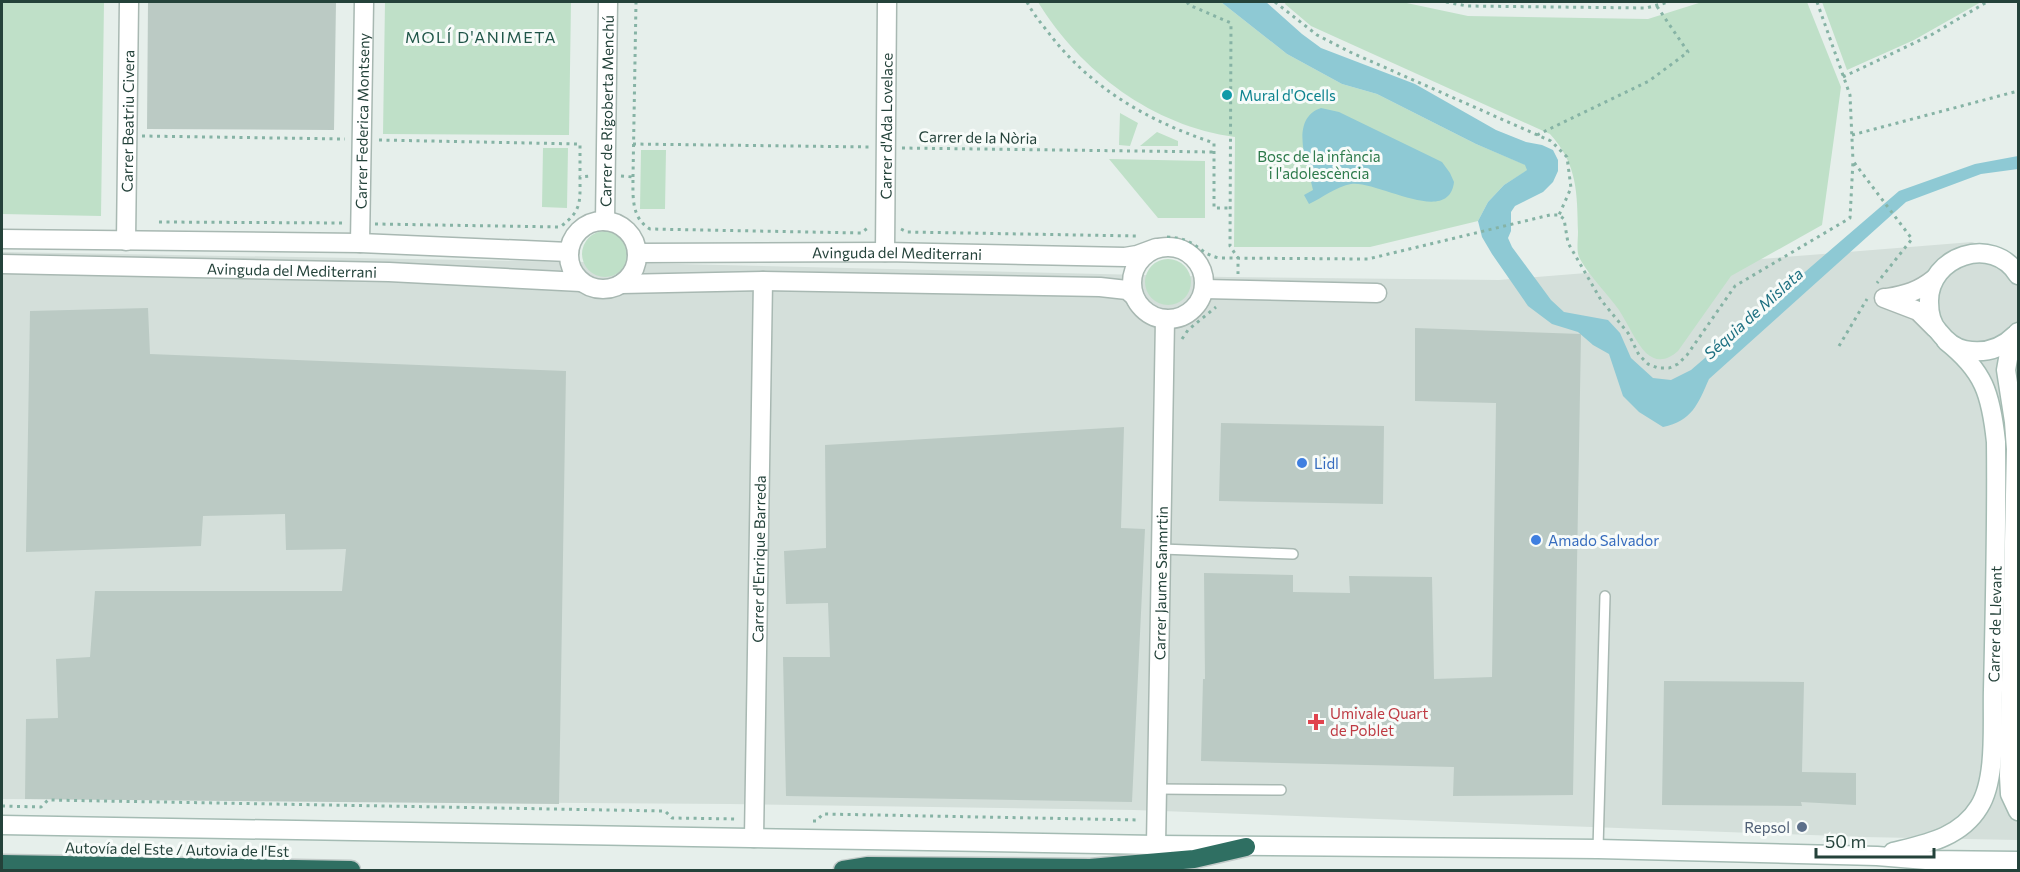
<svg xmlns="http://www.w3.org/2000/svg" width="2020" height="872" font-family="Commissioner,sans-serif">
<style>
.built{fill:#d4dfda}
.green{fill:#bfe0c8}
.water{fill:#8ec9d4}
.building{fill:#bbcac4}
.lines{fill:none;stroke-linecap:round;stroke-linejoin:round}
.lane-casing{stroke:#a8b8b2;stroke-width:12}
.street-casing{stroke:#a8b8b2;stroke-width:21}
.secondary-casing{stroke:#a4bbb3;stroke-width:21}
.highway-casing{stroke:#c2cac8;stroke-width:21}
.path{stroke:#86b3a5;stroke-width:3;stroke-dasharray:3 4.5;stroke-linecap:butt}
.lane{stroke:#fff;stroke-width:9}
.street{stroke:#fff;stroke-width:18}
.secondary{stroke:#fff;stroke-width:18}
.highway{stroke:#2f6f62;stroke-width:18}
.culture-dot{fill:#0f9aa8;stroke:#f7fbf9;stroke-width:2}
.shop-dot{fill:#3f7fe0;stroke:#f7fbf9;stroke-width:2}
.health-dot{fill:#e0444e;stroke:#f7fbf9;stroke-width:2}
.service-dot{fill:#5c6f8a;stroke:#f7fbf9;stroke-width:2}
.labels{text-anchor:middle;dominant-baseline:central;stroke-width:6;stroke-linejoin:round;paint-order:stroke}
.culture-label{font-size:15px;fill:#0d838f;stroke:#f7fbf9;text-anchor:start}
.street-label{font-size:15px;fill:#24423a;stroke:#f7fbf9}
.park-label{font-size:15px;fill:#2d7a4b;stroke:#f7fbf9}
.shop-label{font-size:15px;fill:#366cbe;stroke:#f7fbf9;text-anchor:start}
.health-label{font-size:15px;fill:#be3a42;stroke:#f7fbf9;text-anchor:start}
.service-label{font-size:15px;fill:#4e5e75;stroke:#f7fbf9;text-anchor:end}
.neighbourhood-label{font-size:16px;letter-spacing:1.5px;fill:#1f5548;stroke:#f7fbf9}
.water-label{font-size:16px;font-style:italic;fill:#1c6f80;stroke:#f7fbf9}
</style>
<rect width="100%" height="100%" fill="#e6efeb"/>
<path class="built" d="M1972,242L2018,259V840L1863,837L1134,810L729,804L2,799V252L636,263L1227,277L1499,280Z"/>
<path class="green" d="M2,2H104L101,216L2,214Z
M385,2H571L569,135L383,134Z
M1038,2H1221L1287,54L1342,84L1377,94L1476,144L1526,165L1528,170L1504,185L1488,202L1478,221L1370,247H1234L1235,137C1153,126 1081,72 1038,2Z
M1286,2H1402L1468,16L1648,19L1702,2H1807L1841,87L1822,225L1731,276L1678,351C1668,360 1657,363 1646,353C1636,343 1627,322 1619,310C1607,293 1590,277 1580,259C1576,253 1578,240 1578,232C1577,193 1578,165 1550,134L1311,26L1285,4Z
M1822,2H1981L1914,40L1847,70Z
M1120,113L1138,123L1130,146L1119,145Z
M1157,132L1178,141V146H1140Z
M543,148H568L567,208L542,207Z
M641,150H666L665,209H640Z
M1109,159L1205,161V218H1158Z
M582 254a23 23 0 1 1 46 0a23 23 0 1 1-46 0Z
M1145 282a23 23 0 1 1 46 0a23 23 0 1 1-46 0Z"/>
<path class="water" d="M1221,2H1266L1302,34L1321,48L1415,84L1496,130L1526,142L1542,145L1553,150L1558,160V171L1553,182L1543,192L1515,206L1511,212V231L1508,238L1512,247L1551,300L1564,312L1608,320L1620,333L1631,358L1653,378L1671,380L1691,370L1899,191L1975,164L2018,156V169L1981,174L1906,202L1709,379C1698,404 1692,421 1663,427L1639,412L1623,396L1609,354L1593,345L1578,332L1552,324L1528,306L1492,254L1482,237L1478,221L1488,202L1504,185L1527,170L1525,165L1476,144L1377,94L1342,84L1287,54Z
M1321,108L1339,112L1442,162L1450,173L1454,182C1449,227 1377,180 1351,184C1337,186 1322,198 1309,204L1304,195L1313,190C1308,166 1288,119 1321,108Z"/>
<path class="building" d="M148,2H336L334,130L147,129Z
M148,308L150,354L566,371L559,804L25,799L26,719L58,718L56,659L90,657L95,591H342L346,549L286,550L285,514L203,516L201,546L26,552L30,311Z
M1415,328L1581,334L1573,795L1453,796L1454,767L1201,761L1203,679H1205L1204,573L1293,575V592L1350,593L1349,576L1432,577L1434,679L1492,677L1496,403L1415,401Z
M1221,423L1384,426L1383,504L1219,501Z
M1124,427L1121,528L1145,529L1132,802L786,796L783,657H830L828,603L786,604L784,551L826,548L825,445Z
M1664,681L1804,682L1802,772L1856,773V805L1801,802L1802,806L1662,805Z"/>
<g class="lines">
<defs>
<path id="lane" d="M1162,549L1293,554
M1156,789L1281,790
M1598,849L1605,596"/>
<g id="street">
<path id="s1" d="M605,221L608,2"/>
<circle cx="603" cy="255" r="34"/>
<path d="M2,239L360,243L569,252"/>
<path id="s2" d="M126,241L129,2"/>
<path id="s3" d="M360,243L364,2"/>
<circle cx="1168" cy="283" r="36"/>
<path id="s4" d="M885,252L887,2"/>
<path id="s5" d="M637,253L885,252L1125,257L1137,255L1156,248"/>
<path id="s6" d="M2,264L389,272L581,282"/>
<path d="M621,284L763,281L1100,287L1127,290L1134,296"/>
<path d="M1204,289L1377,293"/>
<path d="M1884,298L1918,311L1935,328"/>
<path d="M1887,298C1906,295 1919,291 1934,279"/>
<path id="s7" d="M754,838L763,281"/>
<path id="s8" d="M1156,845L1165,319"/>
</g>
<g id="secondary">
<path d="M2018,332L2011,342L2006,370L2014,422L2016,449L2009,776L2010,794L2018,811"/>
<path d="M2015,335C2001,349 1985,354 1965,350C1954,348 1946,341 1939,332C1931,324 1929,313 1929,302C1928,256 1993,234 2018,275"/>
<path d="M2,825L1156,845L1598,849L1877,856L1926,860L2018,861"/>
<path id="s9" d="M1893,852C1925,844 1960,838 1979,807C1997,779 1992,723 1993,690C1995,607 1997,525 1996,442C1991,394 1984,371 1946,341"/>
</g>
<path id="highway" d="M2,864L351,870
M843,870L868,866L1090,868L1194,859L1246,847"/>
</defs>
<use href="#lane" class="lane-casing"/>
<use href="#street" class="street-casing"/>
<use href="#secondary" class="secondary-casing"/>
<use href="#highway" class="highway-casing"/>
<path class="path" d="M1027,2C1032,12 1040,22 1048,32C1090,88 1148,121 1214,143V208H1230
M1187,2L1189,5L1231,23L1230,246L1238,258V274
M1275,2L1317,35L1350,52L1551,141L1567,157L1571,188L1559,215
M1446,2L1467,6L1646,8L1669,2
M1817,2L1850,95L1853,161
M1843,77L1931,35L1987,2
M1537,135L1649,81L1688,52L1656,5
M1852,135L2018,91
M142,136L345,139
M379,140L580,144V176
M633,144L871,147
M902,148L1214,152
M621,176L633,177C633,196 631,218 650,229L861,233L869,227
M633,177L636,2
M159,222L344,223
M375,224L560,227C582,211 580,202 580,177L591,176
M901,229L907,232L1137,236
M1167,237C1197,238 1197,253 1219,258L1368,259L1550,215H1559L1564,219L1568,243L1601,300L1628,333L1639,355L1648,364L1658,368H1669L1678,364L1687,355L1735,286L1850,218L1853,161L1912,239L1877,283
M1182,339L1188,330L1216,307
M1839,346L1867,299
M2,806L41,807L48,800L665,811L672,818L738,819
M813,821H816L823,814L1140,820"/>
<use href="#lane" class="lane"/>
<use href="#street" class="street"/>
<use href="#secondary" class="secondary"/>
<use href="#highway" class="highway"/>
</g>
<circle class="culture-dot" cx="1227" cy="95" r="6"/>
<g class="shop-dot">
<circle cx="1302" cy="463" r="6"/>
<circle cx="1536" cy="540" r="6"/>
</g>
<path class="health-dot" d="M1313 713h6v6h6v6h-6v6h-6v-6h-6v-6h6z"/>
<circle class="service-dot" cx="1802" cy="827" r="6"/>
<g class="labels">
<g class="culture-label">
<text x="1239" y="95">Mural d'Ocells</text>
</g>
<g class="street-label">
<text stroke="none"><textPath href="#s1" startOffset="110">Carrer de Rigoberta Menchú</textPath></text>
<text stroke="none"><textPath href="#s2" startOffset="120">Carrer Beatriu Civera</textPath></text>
<text stroke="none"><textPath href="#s3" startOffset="122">Carrer Federica Montseny</textPath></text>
<text stroke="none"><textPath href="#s4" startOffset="126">Carrer d'Ada Lovelace</textPath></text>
<text transform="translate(978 137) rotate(1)">Carrer de la Nòria</text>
<text stroke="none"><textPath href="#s5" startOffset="260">Avinguda del Mediterrani</textPath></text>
<text stroke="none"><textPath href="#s6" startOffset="290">Avinguda del Mediterrani</textPath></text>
<text stroke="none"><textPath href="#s7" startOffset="279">Carrer d'Enrique Barreda</textPath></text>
<text stroke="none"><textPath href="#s8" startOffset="262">Carrer Jaume Sanmrtin</textPath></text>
<text stroke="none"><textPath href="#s9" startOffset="285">Carrer de Llevant</textPath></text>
<text transform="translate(177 849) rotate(1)">Autovía del Este / Autovia de l'Est</text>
</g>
<g class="park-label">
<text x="1319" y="156">Bosc de la infància<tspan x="1319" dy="17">i l'adolescència</tspan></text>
</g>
<g class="shop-label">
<text x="1314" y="463">Lidl</text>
<text x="1548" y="540">Amado Salvador</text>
</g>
<g class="health-label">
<text x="1330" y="713">Umivale Quart<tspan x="1330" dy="17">de Poblet</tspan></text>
</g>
<g class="service-label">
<text x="1790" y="827">Repsol</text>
</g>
<g class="neighbourhood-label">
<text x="481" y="36">MOLÍ D'ANIMETA</text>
</g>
<g class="water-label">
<text transform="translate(1753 313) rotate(-42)">Séquia de Mislata</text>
</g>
</g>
<rect width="2020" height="872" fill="none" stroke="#24423a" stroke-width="6"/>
<path d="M1816 848v9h118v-9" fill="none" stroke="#24423a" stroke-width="3"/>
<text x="1825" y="848" font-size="18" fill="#24423a" stroke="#f7fbf9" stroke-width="4.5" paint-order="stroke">50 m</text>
</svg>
